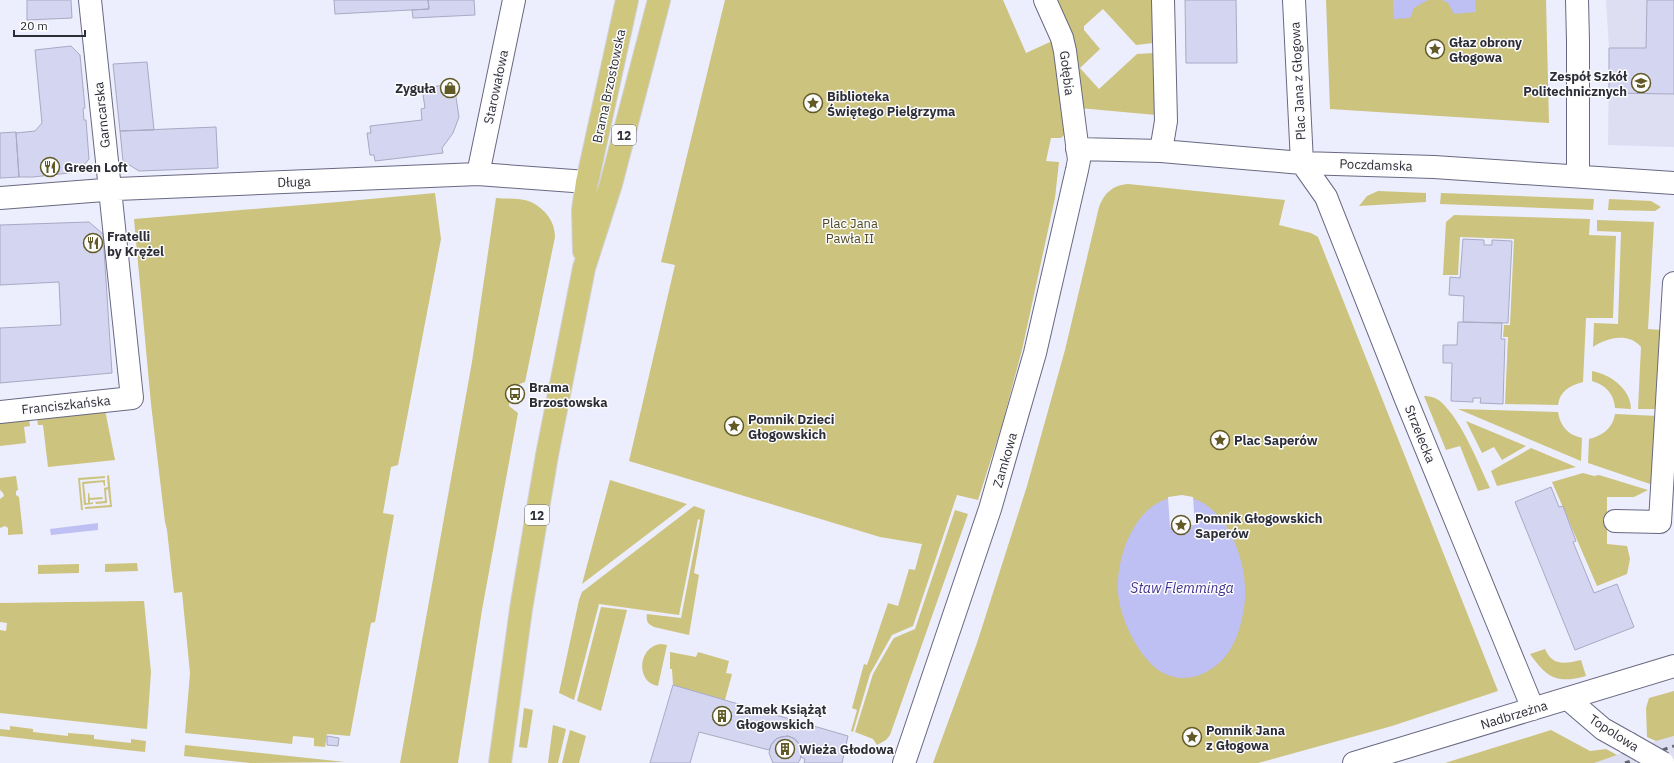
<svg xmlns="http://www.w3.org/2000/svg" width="1674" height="763" font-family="'IBM Plex Sans',sans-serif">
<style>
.built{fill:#dddef2}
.green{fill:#ccc37e}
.water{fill:#bebff2}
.pier{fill:#ecedfd}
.building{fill:#d4d6f1;stroke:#a8a9c3}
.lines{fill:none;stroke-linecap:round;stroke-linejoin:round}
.minor-casing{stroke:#686981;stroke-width:24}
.primary-casing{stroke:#d1d1d3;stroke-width:24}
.minor{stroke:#fff;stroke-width:22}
.primary{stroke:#d0c77f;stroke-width:22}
.rail{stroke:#60616d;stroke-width:3;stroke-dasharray:5 5;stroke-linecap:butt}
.minor-bridge-casing{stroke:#686981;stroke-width:24;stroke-linecap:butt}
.minor-bridge{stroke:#fff;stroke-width:22}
.labels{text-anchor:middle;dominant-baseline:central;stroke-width:3;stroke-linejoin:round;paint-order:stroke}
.shield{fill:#fcfcfc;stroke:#6a6b72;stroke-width:1}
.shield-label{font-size:12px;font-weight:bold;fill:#2c2d37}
.poi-label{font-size:13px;font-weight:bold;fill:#2c2d37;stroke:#fcfcfc;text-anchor:start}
.street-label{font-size:13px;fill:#2c2d37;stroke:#fcfcfc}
.park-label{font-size:13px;fill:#4f4a22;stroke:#fcfcfc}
.water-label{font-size:14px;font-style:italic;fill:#403390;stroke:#fcfcfc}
</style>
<rect width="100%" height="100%" fill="#ecedfd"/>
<path class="built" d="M1606,0H1674V147L1608,145L1609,48Z
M1674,736V763H1594L1656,741Z"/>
<path class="green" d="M725,0H1003L1026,53L1050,42H1053L1065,134L1061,138H1051L1046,161L1059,162L1055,198L1022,350L1002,425L978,500L957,495L913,626L892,635L870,674L853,732L851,731L857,710L852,708L864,664L867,665L888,603L898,606L909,569L915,570L922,544L880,537L629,461L675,265L661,262Z
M1054,0H1152L1153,43L1136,45L1103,9L1084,26V30L1100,49L1080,68L1099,89L1137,54L1154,53L1156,115L1079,108Z
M1326,0H1546L1549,123L1330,109Z
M1128,184L1285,200L1279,225L1311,233L1318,237L1498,691L1392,726L1258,763H933L977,643L1027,486L1065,350L1099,207C1104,193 1113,185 1128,184Z
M1378,191L1426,193V202L1359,206L1367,196Z
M435,193L441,239L398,465L391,467L383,513L394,515L375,622L371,623L350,736L327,734L325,747L314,746V738L293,736L292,744L185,733L190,673L182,592L174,593L167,530L165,522L151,404L134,219L338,202Z
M1441,193L1594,199L1593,210L1440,204Z
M496,198C506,199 521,198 531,202C545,209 555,221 555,237L525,382L511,387L509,406L518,413L482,610L458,763H400L472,362Z
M1609,199L1651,201L1661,207L1655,211L1608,210Z
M1454,215L1590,219L1589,235L1616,236L1613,318H1586L1583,382C1569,386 1560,391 1558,405L1505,404L1508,337H1503L1504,325H1510L1514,239L1460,237L1458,275H1443L1446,222Z
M1597,220L1654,222L1648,329L1661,330L1658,409H1638L1641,347C1628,332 1607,338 1593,347L1594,323L1618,324L1621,232L1597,231Z
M1592,371C1610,374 1631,389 1631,409L1615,408C1614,393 1605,385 1592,381Z
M1424,396C1430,396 1437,398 1441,402C1462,421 1478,463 1490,488L1478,491L1460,446L1446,450Z
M1458,409L1558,412C1560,426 1568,435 1582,438L1581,461Z
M105,410L115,460L48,467L43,425H38L37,418Z
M1615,414L1658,416L1653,485L1588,463L1589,439C1602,436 1613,428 1615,414Z
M29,419L30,426L24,427L26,443L0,446V422Z
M1466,421L1526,446L1502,460L1494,447L1482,453Z
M1531,448L1576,467L1497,486L1491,471Z
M1583,473L1594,476L1599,475L1648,490L1634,497H1607V544L1627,546L1630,559L1627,574L1597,586L1552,482Z
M109,475L112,507L85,509V507L110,505L108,489L106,490L107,503L96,504L95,502L105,501L104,488L108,487L107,476Z
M16,476L18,490L16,491V495L19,497L23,534L8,535V528L5,526L0,528V499L4,496L3,493L0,490V478Z
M105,476V478L80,480L83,510H81L78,478Z
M105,480V486H104L103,482L84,484L86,503H88V493H89L90,498L102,497L103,499L90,500V503L93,502V504L84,505L82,482Z
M610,480L687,504L582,584Z
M694,506L705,510L694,573L699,575L689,635L654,627C647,624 646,620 647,614L681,618L700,520L698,519L679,615L599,604L574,700L559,693L579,600L582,592Z
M955,510L968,514L890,735L886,740L877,745L873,739L855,732L873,674L892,641L894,638L915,629Z
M137,563L138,571L105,572V564Z
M79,564V573L38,574V565Z
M144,601L151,672L147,729L0,713V630L6,631L7,623L0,622V603Z
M601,607L627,610L601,711L577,701Z
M661,644L667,645L658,686C635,682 638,646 661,644Z
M1545,649C1552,666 1565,664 1581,660L1586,676C1557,684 1547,678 1530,654Z
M670,652L696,657L698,652L729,661L726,673L732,674L725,700L673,685L672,669H670Z
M1674,691V736L1656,741L1647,737L1646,708L1649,698Z
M524,708L533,710L527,748L519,747Z
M553,725L566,729L558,763H548Z
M10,726L33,729V732L68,736V733L94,735V739L131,743V739L146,741L145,752L0,736V729L10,730Z
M570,730L586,736L579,763H562Z
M1551,730L1590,751L1606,749L1617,755L1594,763H1445Z
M185,745L345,762L250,763L184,756Z"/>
<path class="water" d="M1393,0H1428L1414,8L1410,18L1394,19Z
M1442,0H1475L1476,12L1454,14L1448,3Z
M1173,497C1181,498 1190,497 1197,500C1233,515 1250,572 1244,607C1242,622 1238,637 1230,650C1216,672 1188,686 1163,673C1139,660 1119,617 1118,591C1117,574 1121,556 1127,541C1137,519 1149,503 1173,497Z
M98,523V530L51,535L50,529Z"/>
<path class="pier" d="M1182,495L1193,497L1195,525L1170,527L1168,497Z"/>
<path class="building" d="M27,0H71L72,18L27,20Z
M334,0H428L429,9L335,14Z
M428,0H474L475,15L413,18L412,10L429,9Z
M1185,0H1236L1237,63H1186Z
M1647,0H1674V94L1609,93V48H1646Z
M71,46L80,55L85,108L83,109L84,120H86L89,159L78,172L33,177H19L16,133L35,131L42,123L35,50Z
M147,62L154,130L120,131L113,64Z
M454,84L459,117L453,133L442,148L443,153L375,161L374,155H370L367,133H371L370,126L422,120L421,109L425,108L422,88Z
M216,127L218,168L139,171L123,161L120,131Z
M16,132L19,177L0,178V133Z
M89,222L103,234L112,373L0,383V328L61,325L59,282L0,285V225Z
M1463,239L1484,240V245H1492V240L1512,241L1508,323L1463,322L1464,296L1449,295L1450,277L1460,278Z
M1458,322L1502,323L1501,339H1505L1503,404L1480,403L1481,398H1473V402L1451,401L1452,363H1443V345H1457Z
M1551,487L1559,507L1563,506L1576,541L1573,542L1594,593L1617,584L1634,627L1575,650L1515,502Z
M673,685L848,736L842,763H804L805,759L801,757L802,751L799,744L795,739L788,736L781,737L776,739L771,745L769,750L699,732L690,763H650Z
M327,736L339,738L338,746L327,745Z
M788,736L795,739L799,744L802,751L800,760L798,763H773L769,753L771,745L776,739L781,737Z"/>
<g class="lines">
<defs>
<path id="minor" d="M1294,0L1302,163
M1577,0L1578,41V176
M1077,149L1161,151L1302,163L1434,167L1674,183
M1161,151L1166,121L1163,0
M1302,163L1326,197L1405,397L1533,709
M478,174L514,0
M0,198L117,189L478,174L587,182
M0,412L132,398L90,0
M1615,521L1660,522L1674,283
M1568,699L1603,729L1628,743
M904,763L990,509L1035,353L1077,170L1079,160L1065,51L1062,38L1045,0
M1354,763L1674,666"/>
<path id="primary" d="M584,251L583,210L587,182L627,0
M500,763L521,609L547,455L584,268L611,184L659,0"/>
</defs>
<use href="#minor" class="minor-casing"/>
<use href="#primary" class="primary-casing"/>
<use href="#minor" class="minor"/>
<use href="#primary" class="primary"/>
<path class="rail" d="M1625,763L1674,746"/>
<defs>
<path id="minor-bridge" d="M1628,743L1663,763"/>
</defs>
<use href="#minor-bridge" class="minor-bridge-casing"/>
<use href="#minor-bridge" class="minor-bridge"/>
</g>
<defs>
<symbol id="sight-ring" viewBox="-11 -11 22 22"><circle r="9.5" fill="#fcfcfc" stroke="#615926" stroke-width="1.5"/><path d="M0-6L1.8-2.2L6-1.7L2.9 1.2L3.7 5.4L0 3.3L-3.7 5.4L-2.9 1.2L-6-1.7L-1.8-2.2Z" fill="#615926"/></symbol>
<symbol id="school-ring" viewBox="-11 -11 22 22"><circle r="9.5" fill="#fcfcfc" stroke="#615926" stroke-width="1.5"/><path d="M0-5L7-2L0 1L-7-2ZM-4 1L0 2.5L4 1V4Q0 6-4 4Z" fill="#615926"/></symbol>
<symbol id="shop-ring" viewBox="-11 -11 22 22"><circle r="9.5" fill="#fcfcfc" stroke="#615926" stroke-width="1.5"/><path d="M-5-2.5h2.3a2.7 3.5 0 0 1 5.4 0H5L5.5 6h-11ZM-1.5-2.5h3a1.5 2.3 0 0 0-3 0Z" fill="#615926"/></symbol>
<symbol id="restaurant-ring" viewBox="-11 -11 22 22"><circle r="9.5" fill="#fcfcfc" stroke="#615926" stroke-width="1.5"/><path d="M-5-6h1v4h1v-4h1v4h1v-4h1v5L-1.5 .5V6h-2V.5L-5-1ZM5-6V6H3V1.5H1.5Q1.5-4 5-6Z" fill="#615926"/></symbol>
<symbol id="bus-ring" viewBox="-11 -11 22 22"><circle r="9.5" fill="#fcfcfc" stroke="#615926" stroke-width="1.5"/><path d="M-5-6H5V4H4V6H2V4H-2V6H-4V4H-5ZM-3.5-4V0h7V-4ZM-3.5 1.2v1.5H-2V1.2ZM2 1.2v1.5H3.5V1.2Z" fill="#615926"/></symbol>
<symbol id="building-ring" viewBox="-11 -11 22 22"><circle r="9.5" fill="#fcfcfc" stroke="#615926" stroke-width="1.5"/><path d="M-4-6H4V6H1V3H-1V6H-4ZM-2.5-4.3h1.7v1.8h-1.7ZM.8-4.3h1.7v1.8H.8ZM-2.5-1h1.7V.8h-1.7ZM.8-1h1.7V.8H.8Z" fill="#615926"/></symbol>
</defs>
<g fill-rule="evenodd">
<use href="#sight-ring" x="1424" y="38" width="22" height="22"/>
<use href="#school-ring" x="1630" y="72" width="22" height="22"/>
<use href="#shop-ring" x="439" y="77" width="22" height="22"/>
<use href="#sight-ring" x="802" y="92" width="22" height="22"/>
<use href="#restaurant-ring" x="39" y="156" width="22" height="22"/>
<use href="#restaurant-ring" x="82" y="232" width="22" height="22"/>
<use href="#bus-ring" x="504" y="383" width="22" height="22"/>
<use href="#sight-ring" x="723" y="415" width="22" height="22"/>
<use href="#sight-ring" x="1209" y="429" width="22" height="22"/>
<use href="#sight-ring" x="1170" y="514" width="22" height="22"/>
<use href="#building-ring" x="711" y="705" width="22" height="22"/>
<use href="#sight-ring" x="1181" y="726" width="22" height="22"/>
<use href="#building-ring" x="774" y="738" width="22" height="22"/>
</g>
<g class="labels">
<g class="shield">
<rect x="612" y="125" width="24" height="20" rx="3"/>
<rect x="525" y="505" width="24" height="20" rx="3"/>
</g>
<g class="shield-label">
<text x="624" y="135">12</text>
<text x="537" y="515">12</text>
</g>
<g class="poi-label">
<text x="1449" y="42">Głaz obrony<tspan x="1449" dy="15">Głogowa</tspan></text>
<text x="1627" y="76" text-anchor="end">Zespół Szkół<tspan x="1627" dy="15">Politechnicznych</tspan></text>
<text x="436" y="88" text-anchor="end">Zyguła</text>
<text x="827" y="96">Biblioteka<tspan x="827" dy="15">Świętego Pielgrzyma</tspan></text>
<text x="64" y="167">Green Loft</text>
<text x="107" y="236">Fratelli<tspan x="107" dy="15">by Krężel</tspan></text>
<text x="529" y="387">Brama<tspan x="529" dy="15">Brzostowska</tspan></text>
<text x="748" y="419">Pomnik Dzieci<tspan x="748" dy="15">Głogowskich</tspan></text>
<text x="1234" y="440">Plac Saperów</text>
<text x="1195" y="518">Pomnik Głogowskich<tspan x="1195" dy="15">Saperów</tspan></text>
<text x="736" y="709">Zamek Książąt<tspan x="736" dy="15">Głogowskich</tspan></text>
<text x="1206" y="730">Pomnik Jana<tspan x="1206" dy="15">z Głogowa</tspan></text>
<text x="799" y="749">Wieża Głodowa</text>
</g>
<g class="street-label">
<text transform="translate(1067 73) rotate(83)">Gołębia</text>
<text transform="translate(1298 81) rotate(-93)">Plac Jana z Głogowa</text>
<text transform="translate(609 86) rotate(-78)">Brama Brzostowska</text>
<text transform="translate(496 87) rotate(-78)">Starowałowa</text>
<text transform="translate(102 115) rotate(-96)">Garncarska</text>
<text transform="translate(1376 165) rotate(2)">Poczdamska</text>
<text transform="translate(294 182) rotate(-2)">Długa</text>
<text transform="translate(66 405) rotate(-6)">Franciszkańska</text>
<text transform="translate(1420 434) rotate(68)">Strzelecka</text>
<text transform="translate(1005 460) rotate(-74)">Zamkowa</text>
<text transform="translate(1514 715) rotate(-17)">Nadbrzeżna</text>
<text transform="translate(1614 733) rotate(33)">Topolowa</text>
</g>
<g class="park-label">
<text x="850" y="223">Plac Jana<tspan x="850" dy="15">Pawła II</tspan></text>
</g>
<g class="water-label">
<text x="1182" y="588">Staw Flemminga</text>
</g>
</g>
<path d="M14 30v6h71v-6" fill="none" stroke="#2c2d37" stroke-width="2"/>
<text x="20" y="30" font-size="12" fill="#2c2d37" stroke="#fcfcfc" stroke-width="3" paint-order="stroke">20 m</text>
</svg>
